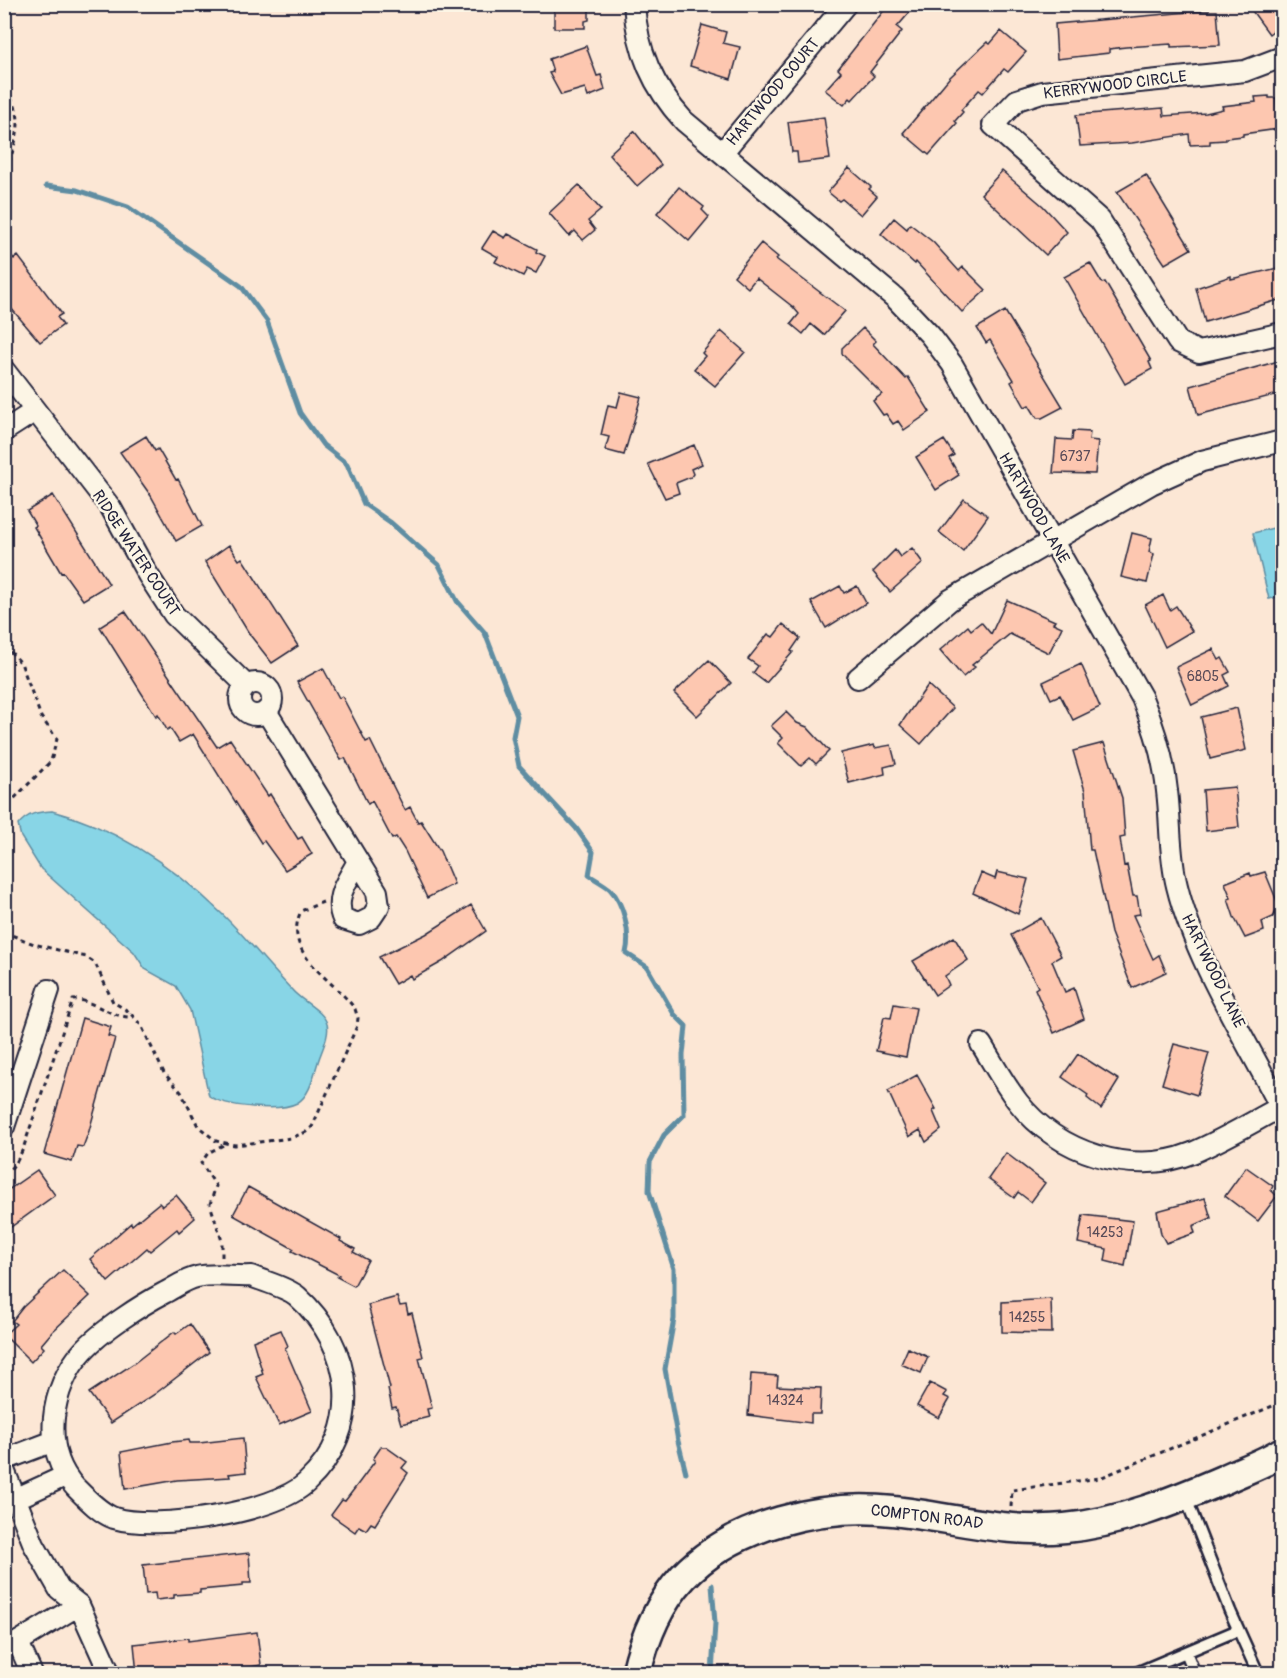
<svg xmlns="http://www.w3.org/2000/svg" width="1287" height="1678" font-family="Pangolin,sans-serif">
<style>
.water{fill:#88d5e6;stroke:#5f8da2;stroke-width:1.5}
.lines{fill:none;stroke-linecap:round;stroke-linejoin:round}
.stream{stroke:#5f8da2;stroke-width:5}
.building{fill:#fdc7b0;stroke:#22223b;stroke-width:1.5}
.lane-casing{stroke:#22223b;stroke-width:15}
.street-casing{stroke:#22223b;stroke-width:24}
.secondary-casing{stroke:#22223b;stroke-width:33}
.path{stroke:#22223b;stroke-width:3;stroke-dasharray:4.5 4.5;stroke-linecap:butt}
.lane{stroke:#fcf5e5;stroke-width:10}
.street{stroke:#fcf5e5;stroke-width:20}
.secondary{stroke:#fcf5e5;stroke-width:28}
.labels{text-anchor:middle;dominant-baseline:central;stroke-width:5;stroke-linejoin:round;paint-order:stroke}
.number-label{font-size:14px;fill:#594b58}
.street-label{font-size:16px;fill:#22223b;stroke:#fcf5e5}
</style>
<rect width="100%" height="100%" fill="#fce7d5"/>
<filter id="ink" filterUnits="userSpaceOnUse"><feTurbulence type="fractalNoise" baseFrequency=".0167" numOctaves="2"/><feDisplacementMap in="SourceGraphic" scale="12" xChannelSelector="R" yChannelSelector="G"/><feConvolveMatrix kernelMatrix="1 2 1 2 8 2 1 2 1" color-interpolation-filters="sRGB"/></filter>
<g filter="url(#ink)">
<path class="water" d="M1282,526V596L1269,599L1253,533Z
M52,811C117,828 174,867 221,913C246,937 268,965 292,990C301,1001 324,1011 327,1024C330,1034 322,1050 319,1059C314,1073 311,1095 297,1103C280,1112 225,1107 209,1096L190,1010L176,986L145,969L134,952L41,869L21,837L18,825C28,813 37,812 52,811Z"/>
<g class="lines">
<path class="stream" d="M46,186L77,190L128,207L241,286L267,321L300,413L323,445L347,464L364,504L390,522L439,565L457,601L485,633L517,716L513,737L519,766L576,828L593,852L589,875C596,880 604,884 610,889C624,904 631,933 626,953L647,967L674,1014L686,1026L683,1055L684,1115L664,1135L650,1162L649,1191L674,1269V1319L665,1369L678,1441L686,1473
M712,1585L715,1623L712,1674"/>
</g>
<path class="building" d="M554,4H589V20L585,21V28H554Z
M889,4H917L897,27L902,31L870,72L874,76L852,100L850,98L844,105L825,90L841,72L838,69Z
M1247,4H1282V24L1269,34Z
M1200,11H1217L1220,45L1171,47V44L1126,47L1109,49V53L1057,59L1055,24Z
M702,25L726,32L723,43L740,47L731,79L690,66Z
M1001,31L1026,52L1008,72L1004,69L983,93L979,90L961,110L963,112L955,121L957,123L929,155L903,133L949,78L987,42L990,44Z
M586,46L597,76L601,75L605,90L588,97L585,88L561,95L549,73L553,72L549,59Z
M1269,96V98H1276L1278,129L1243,134V136L1226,138V140L1210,141V144L1190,145L1189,134L1132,143L1080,146L1076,115L1163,108L1164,116L1206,113L1223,109L1222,106L1256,102L1255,97Z
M824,117L830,159L798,163L797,152H792L788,122Z
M634,131L661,165L637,186L609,154Z
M849,168L871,187L869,189L877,196L861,215L842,199L839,201L828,192Z
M1002,171L1043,206L1067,232L1046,255L981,194Z
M1146,175L1191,249L1165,264L1117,192Z
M579,185L601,210L588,221L595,230L583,240L575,231L569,236L549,213Z
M679,187L704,207L702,210L709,217L689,241L657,213Z
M894,218L907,229L910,224L933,242L959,271L963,267L986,290L962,312L916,262L915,264L881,234Z
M493,231L505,238L508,234L537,249L536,252L545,256L536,273L527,269L523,276L495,262L498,257L482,248Z
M761,243L778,257L776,259L845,311L824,335L811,324L803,334L791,324L799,314L793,307L756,278L748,288L734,276Z
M4,247L14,259L18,256L62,314L57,317L63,325L40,342L4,300Z
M1090,263L1102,283L1105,282L1151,361L1149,362L1152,369L1125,384L1064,277Z
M1282,267V299L1205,322L1196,288L1231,276V279Z
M1005,311L1063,407L1042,418H1037L1029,405L1025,407L1011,382L1014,380L990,340L986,343L977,328Z
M863,328L876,341L873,344L906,379L908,377L930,412L904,430L898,421L893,424L886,414L883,415L873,401L882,394L842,354V348Z
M721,331L745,352L715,386L694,369L705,356L702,353Z
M1282,360V393L1198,415L1190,386Z
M621,392L641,397L624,455L605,450L609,437L601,435L608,405L617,407Z
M1073,431L1090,432L1089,440L1098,441L1095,474L1053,473L1056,439L1072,440Z
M146,436L155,451L158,449L176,480L178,479L202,526L176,541L151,496L120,452Z
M944,440L954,455L949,458L959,475L936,490L916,457Z
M694,445L702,464L691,469L693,474L691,477L676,483L679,493L665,498L648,464Z
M53,495L109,584L83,600L63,572L61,573L34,527L36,526L27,511Z
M964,499L988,516L963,551L939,532Z
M1132,533L1152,538L1149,552L1154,554L1147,583L1121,577Z
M229,545L239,560L242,558L298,646L272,663L250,635L205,562Z
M912,548L923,563L890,592L873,572L895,550L900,557Z
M840,586L844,593L857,586L866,603L826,628L811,602Z
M1163,595L1170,610L1176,606L1192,631L1165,647L1145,605Z
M1007,600L1055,621L1053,623L1062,627L1049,653L1010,634L972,665L975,667L963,677L940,650L968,626L971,630L981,622L991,634Z
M125,611L217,747L230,739L268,796L270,794L298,839L302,837L312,854L285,870L264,841L261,843L193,734L179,742L170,728L167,730L158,714L156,716L100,627Z
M783,624L800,638L791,651L793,652L766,683L753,673L758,666L748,659L768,634L773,637Z
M1213,649L1219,660L1222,658L1230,672L1224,675L1229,686L1192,705L1176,667Z
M709,660L731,683L697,716L674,693Z
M1081,664L1100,707L1073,720L1060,695L1051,699L1043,682Z
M323,668L339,698L342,696L366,742L370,740L405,810L410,807L418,822L421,821L440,851L454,884L427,898L405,851L396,837L392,839L372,801L368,804L345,758L341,760L297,682Z
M928,685L953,708L921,744L900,725Z
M1237,708L1246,750L1210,759L1201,717Z
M786,712L797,723L807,727L829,751L816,764L810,758L801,766L778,743L783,738L771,726Z
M1104,743L1122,798L1125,837L1120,838L1124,866L1127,865L1133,896H1137L1140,914L1133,915L1153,959L1159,955L1166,972L1132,988L1111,933L1093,850H1090L1085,791L1073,751Z
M874,745L875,748L891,745L896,764L884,767L885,774L849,783L841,753Z
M1235,787L1239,827L1206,831L1203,790Z
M997,872L1028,879L1018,914L973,893L981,873L995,879Z
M1265,872L1279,906L1273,917L1262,922L1264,931L1245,938L1234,917L1228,899L1231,898L1225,883L1250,873L1251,876Z
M471,905L486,931L442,962L412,979L410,975L395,984L379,957L426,934Z
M1041,918L1061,956L1052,961L1065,992L1074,988L1084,1019L1054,1033L1035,989L1038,987L1011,935Z
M954,937L968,960L945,976L949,985L935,995L913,961Z
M894,1004L916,1008L906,1057L876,1051L884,1017L891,1018Z
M82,1018L111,1027L108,1036L115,1038L89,1131L83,1147L77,1146L72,1162L44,1154Z
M1174,1044L1209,1053L1197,1095L1162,1084Z
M1078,1054L1119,1080L1101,1109L1087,1098L1088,1095L1062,1077Z
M917,1075L936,1109L933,1111L941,1130L926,1142L920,1130L909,1137L888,1091Z
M1006,1153L1045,1183L1031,1202L1018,1192L1014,1198L988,1179Z
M1246,1167L1273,1186L1271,1190L1277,1196L1258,1221L1225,1196Z
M37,1170L55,1195L4,1232V1193Z
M248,1187L341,1239L340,1241L355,1249L353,1252L368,1260L354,1286L337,1277L339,1275L292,1251L294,1249L233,1215Z
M176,1195L195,1218L179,1232L177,1229L150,1251L147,1248L108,1282L90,1259L131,1223L132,1225L159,1203L162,1206Z
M1205,1198L1211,1218L1193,1226L1195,1233L1166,1243L1161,1234L1157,1211Z
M1083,1215L1133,1221L1125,1266L1105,1261L1107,1249L1078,1243Z
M63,1270L90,1296L52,1332L41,1345L44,1348L31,1362L4,1335L16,1324L12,1321L23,1307Z
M397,1297L400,1306L406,1305L408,1314L412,1313L423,1357L419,1358L432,1408L427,1409L429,1417L401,1424L396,1407L392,1408L388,1389L390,1388L368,1305Z
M1051,1299L1052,1333L1002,1332V1302Z
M190,1324L209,1352L155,1394L111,1423L89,1393L133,1364L174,1332L176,1334Z
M281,1330L288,1346L285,1348L312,1411L279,1425L256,1377L263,1374L253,1341Z
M908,1348L928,1357L921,1373L901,1364Z
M751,1374L778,1376L777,1386L821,1388L820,1414H811V1423L748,1415Z
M930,1383L947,1392L944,1396L950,1399L939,1418L917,1406Z
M243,1438L246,1472L229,1474L230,1477L177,1480L125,1489L121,1452L172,1442L189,1440L190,1443H199Z
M381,1447H386L407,1462L402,1468L408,1473L375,1525L371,1523L366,1530L359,1526L355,1532L331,1515L342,1500L345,1501L355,1488L375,1461L373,1459Z
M249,1553L251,1583H243V1586L200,1590V1593L174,1595V1598L156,1600L155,1593L146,1594L143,1565Z
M257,1632L261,1665L216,1674H137L134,1644L188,1638V1641Z"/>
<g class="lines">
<defs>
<path id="lane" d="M1185,1496L1230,1611L1257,1671L1261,1674
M1134,1674L1186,1652
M1195,1674L1186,1652L1238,1630"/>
<path id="street" d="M634,4C637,51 653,87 684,121L895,298L930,335L952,364L1142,698C1154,727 1164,759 1167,791C1171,822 1169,855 1177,886C1195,960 1247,1041 1282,1110
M1282,57L1245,71L1042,92L1017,100L993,125L1100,220L1178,342L1199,352L1282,333
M722,153L846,4
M4,370L111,508L148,575L174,615L247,686
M4,431L35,411
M858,678L950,600L1151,484L1202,461L1282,441
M240 699a16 16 0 1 1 32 0a16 16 0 1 1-32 0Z
M266,711L377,892L379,906L371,918L359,924L343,919C333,897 348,881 358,861
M981,1044C993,1063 1004,1084 1018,1102C1057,1153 1132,1177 1192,1153C1223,1140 1253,1122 1282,1106
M4,1127L49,990
M251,1276C265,1282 286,1287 297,1296C354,1347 365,1429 306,1483C274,1513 156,1531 114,1518C100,1513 86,1498 75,1487C41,1450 50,1387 83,1351C101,1331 141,1305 164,1293C174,1288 186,1279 197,1277C213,1273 235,1277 251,1276Z
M4,1460L54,1441
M4,1470L34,1545L59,1589L79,1605L110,1674
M15,1499L65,1476
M32,1674L18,1642L79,1605"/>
<path id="secondary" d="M636,1674C644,1639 659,1603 683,1577C733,1524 823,1503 893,1511C950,1517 1008,1534 1065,1528C1120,1523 1174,1501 1225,1479C1244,1470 1265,1463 1282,1452"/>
</defs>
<use href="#lane" class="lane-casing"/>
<use href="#street" class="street-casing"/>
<use href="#secondary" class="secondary-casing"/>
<path class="path" d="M4,91C31,115 12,149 4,179
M4,645L21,663L41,717L57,739L51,761L4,809
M4,859L7,869H4
M4,932L34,944L86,957L95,963L113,1002L128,1011L141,1025L164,1073L181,1092L198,1126L216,1141L235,1145L291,1138L306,1132L312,1127L357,1026L358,1018L355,1009C334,979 281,955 301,911L323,902
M4,1175L16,1163L23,1149L73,1000C89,998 107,1015 128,1017L130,1013
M222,1257V1241L210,1204L216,1186L201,1163L208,1153L225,1144
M1011,1507L1012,1490L1100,1478L1282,1402"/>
<use href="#lane" class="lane"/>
<use href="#street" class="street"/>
<use href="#secondary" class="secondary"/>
</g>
</g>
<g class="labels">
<g class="number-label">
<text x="1075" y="456">6737</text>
<text x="1203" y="676">6805</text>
<text x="1105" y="1232">14253</text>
<text x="1027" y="1317">14255</text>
<text x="785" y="1400">14324</text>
</g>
<g class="street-label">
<text transform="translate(1115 85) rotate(-7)">KERRYWOOD CIRCLE</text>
<text transform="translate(773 92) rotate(-50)">HARTWOOD COURT</text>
<text transform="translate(1034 508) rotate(60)">HARTWOOD LANE</text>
<text transform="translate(136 553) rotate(57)">RIDGE WATER COURT</text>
<text transform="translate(1213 971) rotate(64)">HARTWOOD LANE</text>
<text transform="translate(927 1517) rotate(7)">COMPTON ROAD</text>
</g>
</g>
<rect width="1287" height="1678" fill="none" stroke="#fcf5e5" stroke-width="24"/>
<rect x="12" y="12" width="1263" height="1654" fill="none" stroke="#22223b" stroke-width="2" filter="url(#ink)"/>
</svg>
